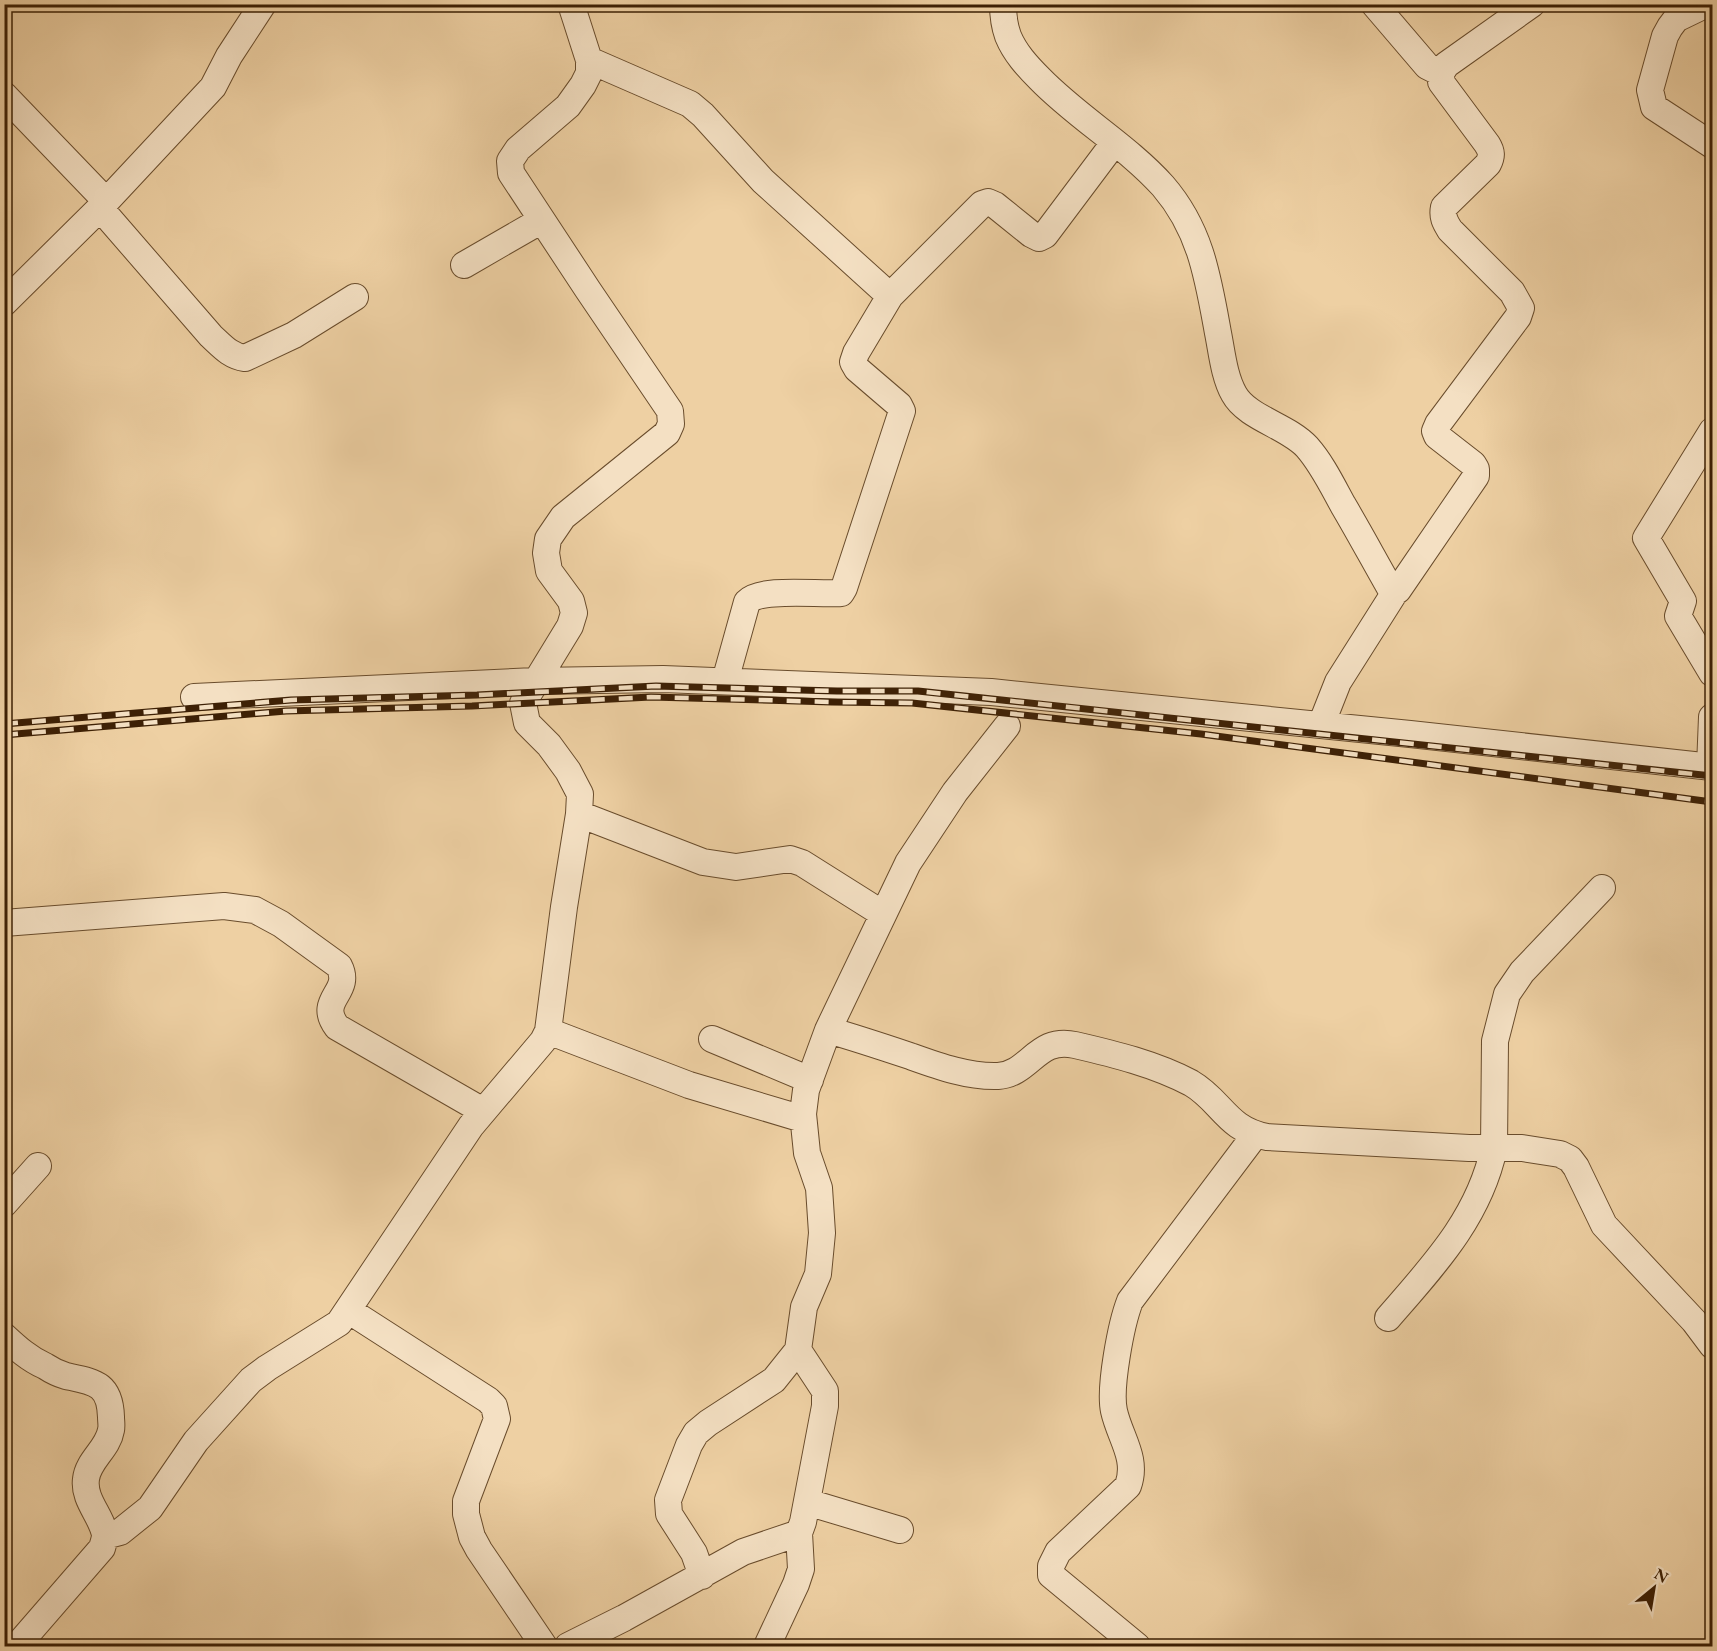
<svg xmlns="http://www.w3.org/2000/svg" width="1717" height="1651" font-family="'EB Garamond',serif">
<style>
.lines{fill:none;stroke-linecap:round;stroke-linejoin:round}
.minor-casing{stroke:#694c2c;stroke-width:28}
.minor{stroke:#f4e0c3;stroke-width:26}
.rail-casing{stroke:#3d2005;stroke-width:7}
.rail{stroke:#f4e0c3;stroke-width:4.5;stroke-dasharray:14;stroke-linecap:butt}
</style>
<rect width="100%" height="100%" fill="#eed0a3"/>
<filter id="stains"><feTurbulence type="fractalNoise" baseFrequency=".00333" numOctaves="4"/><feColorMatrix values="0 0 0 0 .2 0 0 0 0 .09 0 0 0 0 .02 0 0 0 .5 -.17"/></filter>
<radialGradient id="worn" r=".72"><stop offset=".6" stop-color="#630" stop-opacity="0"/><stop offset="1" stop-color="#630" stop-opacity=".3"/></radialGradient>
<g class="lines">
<defs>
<path id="minor" d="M1003,4C1003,16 1004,25 1008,36C1015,53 1027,66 1040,79C1078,118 1127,146 1163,186C1201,230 1208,278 1218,333C1222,353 1224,376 1234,394C1247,418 1288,426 1307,447C1322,464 1332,485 1343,505C1359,532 1374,560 1390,588L1395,592L1398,590L1476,476V469L1473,464L1437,436L1435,431L1438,424L1518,317L1521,308L1512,292L1450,230C1445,222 1442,217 1444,207L1488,164C1492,156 1492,152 1487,144L1441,82V73L1446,65L1532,4
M1374,4L1427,66L1441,73
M1707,4L1676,19L1670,27L1665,36L1650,90L1654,107L1712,145
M589,60L690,104L703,115L763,181L890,296
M4,95L106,201
M100,208L211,336C222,346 230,356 245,358L294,335L355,297
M464,265L542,220
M4,303L100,208L213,87L229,56L263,4
M1712,431L1646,538L1683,601L1678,616L1712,673
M725,681L747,602C761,587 819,595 841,593L844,588L902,411L899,405L857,369L853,362L856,353L890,296L982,204L988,202L995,205L1031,234L1039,238L1045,235L1114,143
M194,697L535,681L663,679L991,692L1410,734L1712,767
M1321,725L1338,682L1395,592
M1710,767L1712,717
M579,814L703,862L736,867L790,859L802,863L883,914
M4,923L224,906L255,910L281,924L339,966C353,993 316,999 337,1027L483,1111
M828,1030C856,1038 883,1047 910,1056C938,1066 968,1077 998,1076C1030,1074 1037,1036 1075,1045C1114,1054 1155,1064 1191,1083C1222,1101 1226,1129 1267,1137L1469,1148H1522L1560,1154L1570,1159L1576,1167L1604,1225L1694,1321L1712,1345
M548,1031L689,1085L803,1119
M712,1039L810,1080
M4,1204L38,1166
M348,1310L488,1400L494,1406L497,1419L466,1501V1514L472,1537L479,1550L544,1646
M1388,1318C1433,1266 1479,1218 1494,1148L1495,1041L1507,994L1522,972L1602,888
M4,1336C17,1348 29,1359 45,1366C51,1370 59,1374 66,1376C94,1382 110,1383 111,1417C111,1421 112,1426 111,1430C108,1449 88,1460 86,1479C83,1500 102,1516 105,1535C105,1539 103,1544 102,1548L17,1646
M807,1502L900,1530
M105,1536L120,1532L150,1508L196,1441L251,1380L267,1368L339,1323L471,1126L543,1041L548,1031L564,907L579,814L580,794L568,771L549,745L527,723L523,703L570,626L574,613L571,601L549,571L546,553L548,539L563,517L667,433L671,424L670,411L588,290L511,173L510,161L518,149L568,106L583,85L589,73V60L571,4
M702,1576L694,1553L669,1514L668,1500L689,1445L696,1433L708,1423L774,1380L798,1350
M568,1646L624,1618L743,1552L799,1533L803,1522L825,1406V1391L798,1350L804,1307L818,1274L822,1233L819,1188L807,1153L803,1114L806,1090L828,1030L908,863L955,792L1007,726
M767,1646L796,1584L801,1569L799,1533
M1137,1646L1057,1580L1051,1575V1566L1058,1552L1128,1486C1138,1458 1120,1438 1114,1411C1109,1388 1121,1324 1130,1301L1255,1135"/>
</defs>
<use href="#minor" class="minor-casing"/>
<use href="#minor" class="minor"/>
<defs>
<path id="rail" d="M4,724L291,700L477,695L656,686L837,691H918L1712,776
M4,735L286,711L472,706L651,697L832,702L912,703L1201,734L1712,802"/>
</defs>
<use href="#rail" class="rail-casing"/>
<use href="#rail" class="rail"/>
</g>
<rect width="1717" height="1651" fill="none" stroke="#eed0a3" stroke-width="24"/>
<rect x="6" y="6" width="1705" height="1639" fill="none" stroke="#3d2005" stroke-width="3"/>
<rect x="12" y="12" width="1693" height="1627" fill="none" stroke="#3d2005" stroke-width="1.5"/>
<g transform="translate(1654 1588) rotate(30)" stroke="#f4e0c3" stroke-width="4.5" paint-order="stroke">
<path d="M0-4.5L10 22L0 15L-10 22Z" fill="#3d2005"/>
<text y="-9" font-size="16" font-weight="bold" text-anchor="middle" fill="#3d2005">N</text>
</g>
<rect width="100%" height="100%" filter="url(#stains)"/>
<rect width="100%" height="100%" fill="url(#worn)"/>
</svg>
